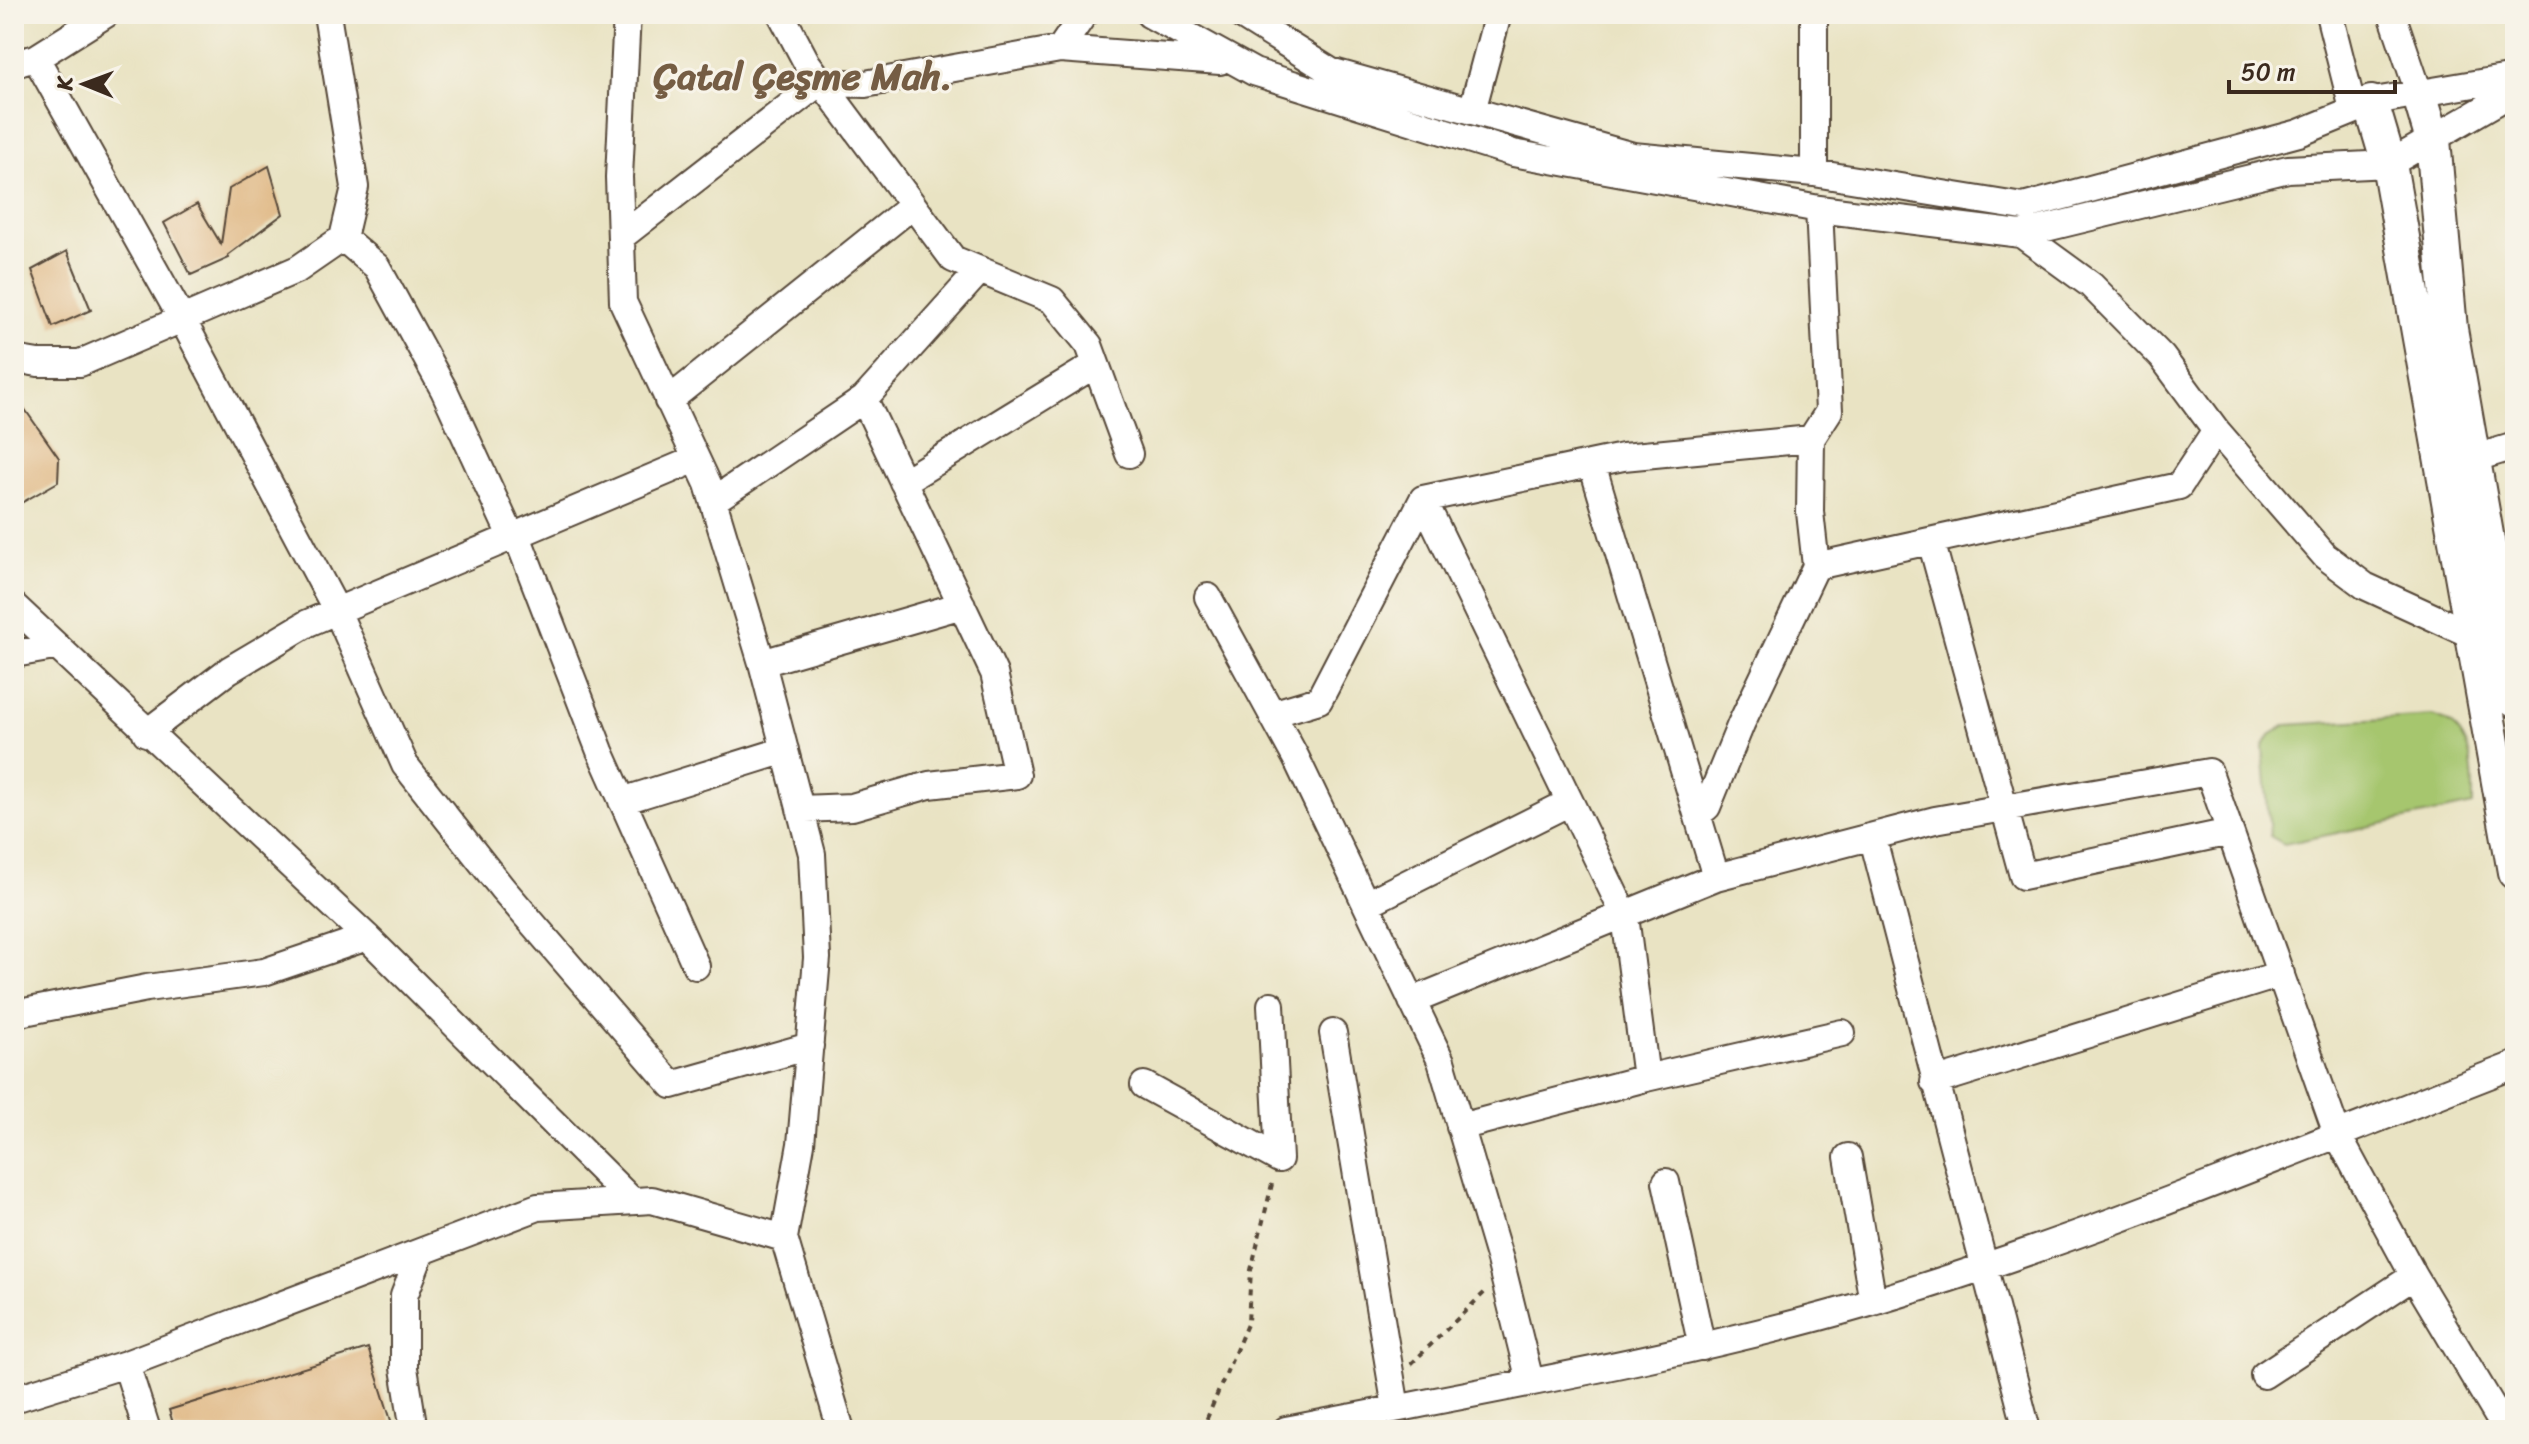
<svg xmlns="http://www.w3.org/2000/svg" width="2529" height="1444" font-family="Sriracha,sans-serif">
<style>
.green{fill:#a6c66e;stroke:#707846;stroke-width:2}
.building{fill:#e1bb8a}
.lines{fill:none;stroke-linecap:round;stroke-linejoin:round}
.minor-casing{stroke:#554637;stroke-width:30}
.major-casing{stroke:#554637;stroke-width:38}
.path{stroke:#554637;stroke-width:4;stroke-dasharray:6 6;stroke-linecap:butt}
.minor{stroke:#fff;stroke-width:26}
.major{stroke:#fff;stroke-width:34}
.labels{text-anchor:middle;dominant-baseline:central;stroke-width:6;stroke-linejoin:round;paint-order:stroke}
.district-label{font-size:38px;font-weight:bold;fill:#755d44;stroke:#f7f3e8}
</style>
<rect width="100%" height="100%" fill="#f7f3e8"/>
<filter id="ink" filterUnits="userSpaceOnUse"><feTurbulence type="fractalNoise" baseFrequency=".0125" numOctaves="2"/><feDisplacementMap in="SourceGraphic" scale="16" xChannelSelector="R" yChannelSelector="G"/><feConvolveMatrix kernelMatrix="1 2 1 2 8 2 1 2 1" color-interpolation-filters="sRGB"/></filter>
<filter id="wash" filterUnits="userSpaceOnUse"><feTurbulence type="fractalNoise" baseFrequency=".006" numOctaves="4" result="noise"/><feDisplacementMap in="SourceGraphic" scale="32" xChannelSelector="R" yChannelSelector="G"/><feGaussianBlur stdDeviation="1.8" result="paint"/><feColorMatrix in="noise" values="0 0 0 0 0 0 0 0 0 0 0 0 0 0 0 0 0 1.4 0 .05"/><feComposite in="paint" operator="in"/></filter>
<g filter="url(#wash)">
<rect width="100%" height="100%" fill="#e9e3c3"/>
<path class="green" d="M2433,716C2474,727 2473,769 2473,805L2284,844L2270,836L2263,747L2270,735L2286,725Z"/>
<g id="blocks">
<path class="building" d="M269,166L283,214L228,255L229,258L191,275L164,223L197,204L221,244L229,189Z
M67,251L91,310L53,327L32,270Z
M24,408L59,458L58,482L14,507V416Z
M368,1348L394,1430H175L169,1410Z"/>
</g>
</g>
<g filter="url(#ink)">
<use href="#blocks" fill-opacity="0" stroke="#554637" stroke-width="2"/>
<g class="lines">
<defs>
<path id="minor" d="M627,14L619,177L623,302L708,484L762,663L812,854L817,958L801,1144L784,1238L841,1430
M781,14L807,63L953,259L1052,300L1089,345L1129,454
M1149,14L1254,72L1513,153L1819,209L2021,234L2288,169L2389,164L2515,91
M1239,14L1330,71L1633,156L1814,173L2023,207L2299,133L2380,100L2515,77
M1814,14V173
M2329,14L2353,109
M2392,14L2419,93
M1060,49L1084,14
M36,58L181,317L337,611L405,765L502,888L672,1085L810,1046
M14,64L36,58L106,14
M1472,111L1498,14
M2021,234L2091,285L2162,357L2216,430L2325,556L2365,586L2472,635
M621,237L820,82L865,84L1060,49L1220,61
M343,238L377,267L444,390L512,538
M14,359L38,363H80L298,269L343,238L355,187L327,14
M668,401L913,205
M1811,439L1810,512L1816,566
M2472,459L2515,446
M1592,464L1716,877
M903,482L1096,364
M1423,499L1570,802
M713,501L864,399L980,270
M517,536L600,751L696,966
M1931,541L2023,876L2230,832
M1208,597L1296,758L1441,1061L1500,1260L1530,1381
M14,606L367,937L632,1201
M14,654L54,647
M762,663L962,605
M1272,714L1319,700L1423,499L1623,457L1811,439L1829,411L1819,209
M146,733L229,670L308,623L696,459
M622,801L785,750
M800,809L852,807L929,785L1017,775L994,673L864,399
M1697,814L1707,807L1741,724L1816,566L2179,486L2216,430
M1873,839L2027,1430
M1366,904L1570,802L1625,916L1646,1078
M1412,1001L1716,877L1935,820L2209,772L2337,1134L2414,1276L2506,1430
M14,1014L147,988L264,972L367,937
M1333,1033L1396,1408
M1934,1082L2281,974
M1144,1085L1279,1159L1271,1005
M1460,1127L1646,1078L1842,1033
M1848,1157L1873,1302
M1666,1182L1702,1347
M126,1364L538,1207L652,1200L784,1238
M2264,1375L2414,1276
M14,1399L126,1364L147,1430
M414,1430L404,1368V1296L421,1252
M1286,1430C1482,1391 1681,1358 1873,1302C2092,1237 2302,1147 2515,1065"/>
<path id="major" d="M2419,93L2433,140L2450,329L2515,700
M2371,103L2389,164L2515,872
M2508,1430L2515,1418"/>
</defs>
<use href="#minor" class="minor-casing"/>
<use href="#major" class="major-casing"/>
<path class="path" d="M1411,1364L1485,1292
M1202,1430L1248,1322L1251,1270L1273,1180"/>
<use href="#minor" class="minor"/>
<use href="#major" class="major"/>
</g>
</g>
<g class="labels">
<g class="district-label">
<text x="803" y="76">Çatal Çeşme Mah.</text>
</g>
</g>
<rect width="2529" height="1444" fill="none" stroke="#f7f3e8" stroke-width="48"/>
<g transform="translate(84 84) rotate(271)" stroke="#f7f3e8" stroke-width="6" paint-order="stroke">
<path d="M0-6L14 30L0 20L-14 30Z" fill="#3b2a1e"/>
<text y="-12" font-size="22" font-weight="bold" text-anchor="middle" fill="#3b2a1e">K</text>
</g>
<path d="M2229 80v12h166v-12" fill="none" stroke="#3b2a1e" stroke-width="4"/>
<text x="2241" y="80" font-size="24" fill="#3b2a1e" stroke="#f7f3e8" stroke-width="6" paint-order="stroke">50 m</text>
</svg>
